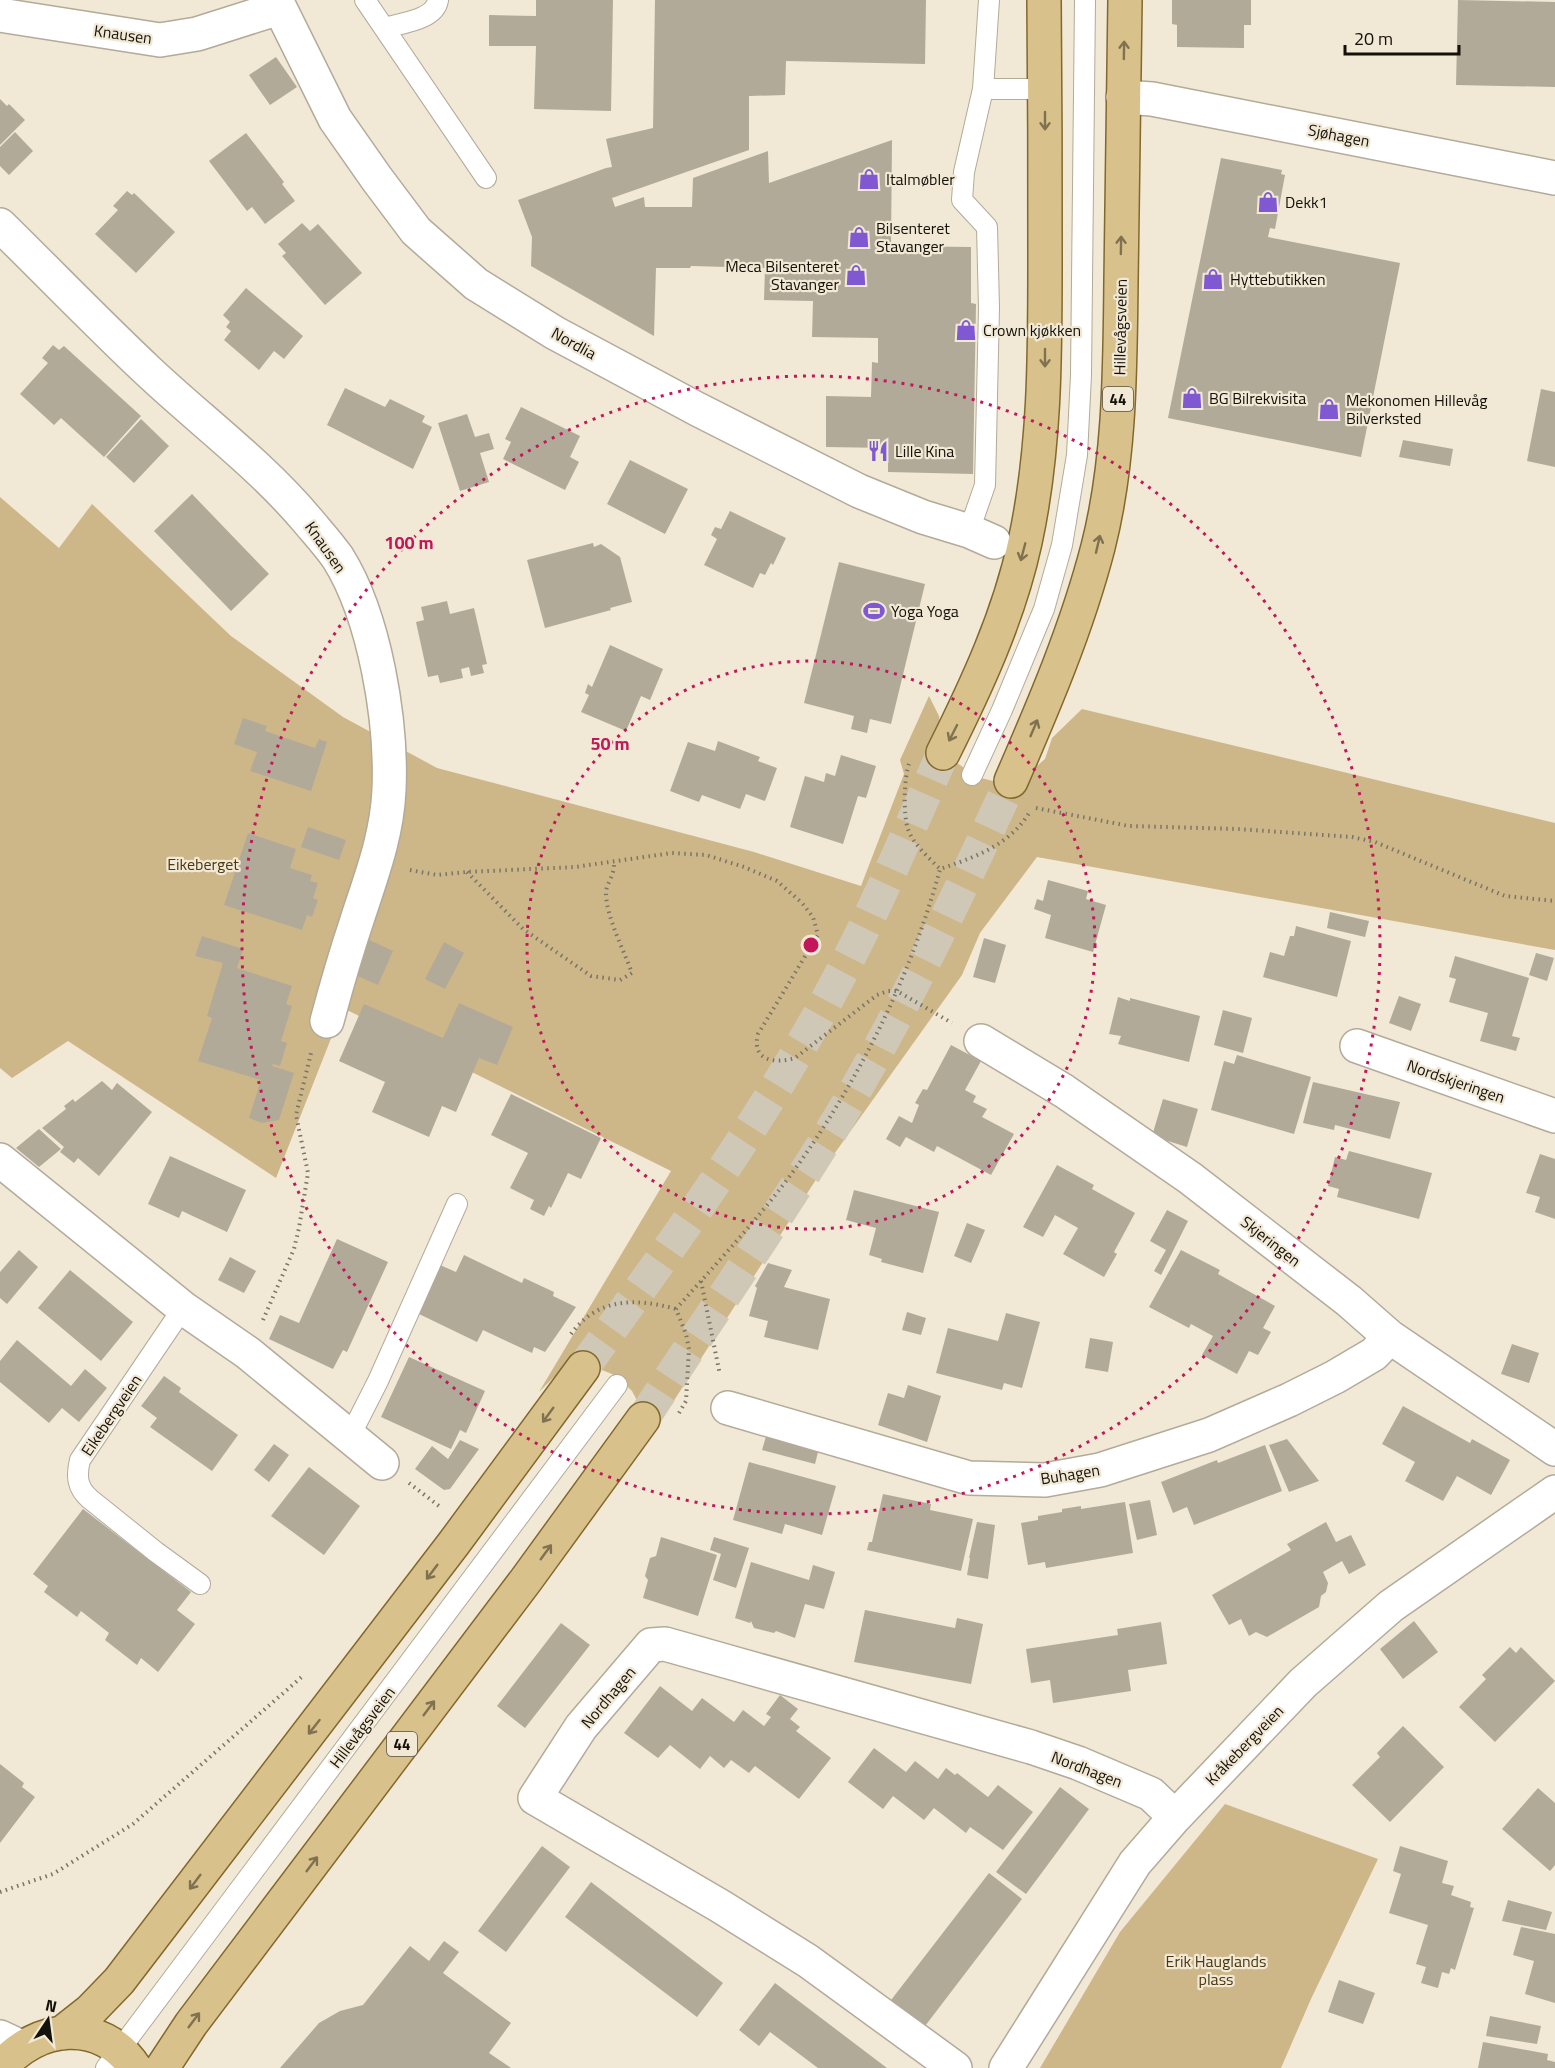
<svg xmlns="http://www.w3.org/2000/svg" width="1555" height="2068" font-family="'Titillium Web',sans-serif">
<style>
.green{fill:#cdb789}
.building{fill:#b2aa98}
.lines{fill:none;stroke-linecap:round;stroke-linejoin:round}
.primary-tunnel{stroke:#d0c8b7;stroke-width:33;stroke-dasharray:33 16;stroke-linecap:butt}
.lane-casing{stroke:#b3aa99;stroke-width:22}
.street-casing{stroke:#b3aa99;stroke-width:36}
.primary-casing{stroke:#82682c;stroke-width:36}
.path{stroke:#7a7467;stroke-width:4;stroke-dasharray:1.5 4.5;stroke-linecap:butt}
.lane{stroke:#fff;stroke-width:20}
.street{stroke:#fff;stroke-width:33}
.primary{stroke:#d8c18b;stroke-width:33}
.oneway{stroke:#807251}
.ring{fill:none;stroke:#c2185b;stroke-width:3;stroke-dasharray:3 6}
.labels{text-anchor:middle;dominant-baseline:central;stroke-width:4.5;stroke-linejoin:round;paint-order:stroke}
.shield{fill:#f1e8d5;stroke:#565247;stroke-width:1.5}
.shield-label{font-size:15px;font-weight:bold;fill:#14110a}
.street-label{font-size:16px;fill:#14110a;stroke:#f1e8d5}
.poi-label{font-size:16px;fill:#14110a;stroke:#f1e8d5;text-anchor:start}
.park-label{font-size:16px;fill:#493810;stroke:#f1e8d5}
.centre{fill:#c2185b;stroke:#f1e8d5;stroke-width:3}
.ring-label{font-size:18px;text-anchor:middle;font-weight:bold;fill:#c2185b;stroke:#f1e8d5;stroke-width:4.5;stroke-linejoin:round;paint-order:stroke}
</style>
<rect width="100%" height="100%" fill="#f1e8d5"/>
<path class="green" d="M0,497L59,548L92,504L231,636L343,717L437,768L754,852L861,886L904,774L900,760L929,696L939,716L943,753L977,777L993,781H1011L1029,773L1045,759L1052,738L1082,709L1555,823V950L1037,857L980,933L962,975L817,1178L639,1455L643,1436L640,1406L632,1391L621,1380L612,1374L597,1368L569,1369L557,1374L539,1392L671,1171L343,1008L276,1178L68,1041L12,1078L0,1068Z
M1225,1804L1378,1859L1311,1999L1281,2068H1040L1120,1932Z"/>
<path class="building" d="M536,0H613L611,111L534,109L536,46H489V15L536,16Z
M655,0H926L925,64L786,61L785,95L749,96V150L612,198L615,207L644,197L645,207H692L693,178L768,151L769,183L892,140L891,246L971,247V303L976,304L973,474L888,472V448L826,447V396L871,397L872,362L878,363V338L812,337L813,301L764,300L765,268L691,266L690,268H656L654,336L531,266L532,237L518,200L606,168L612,167L606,139L653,128Z
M1172,0H1251V25H1244V48L1177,47V25L1172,24Z
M1458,0L1555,2V87L1456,85Z
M276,57L297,87L270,105L249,75Z
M0,99L7,106L9,104L25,120L0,145Z
M15,132L33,151L9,175L0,166V147Z
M246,133L284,182L282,184L295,201L265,224L252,207L247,211L209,161Z
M1221,158L1282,170L1281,174L1285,175L1275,229L1270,228L1268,237L1400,263L1361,457L1168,418Z
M127,191L132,195L134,193L175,232L136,273L95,234L118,210L113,206Z
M302,223L310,231L318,224L362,273L325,305L282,256L286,253L278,244Z
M246,288L303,336L284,359L274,351L259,370L224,340L231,331L226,327L230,322L223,315Z
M53,345L59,350L64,346L141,416L104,457L61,418L54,425L20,394L48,363L42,358Z
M345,388L385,407L390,399L425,416L422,422L432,427L413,469L327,425Z
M1541,389L1555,392V467L1527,461Z
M521,407L580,436L570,457L579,462L565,490L503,459L511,442L505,439Z
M467,414L475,437L489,433L494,449L480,453L489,482L460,491L438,423Z
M141,419L169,446L134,483L106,457Z
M1403,440L1453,449L1450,466L1399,457Z
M630,460L688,489L665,534L607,504Z
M192,494L269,574L231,611L154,531Z
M730,511L786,538L773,565L771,563L765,575L760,573L753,588L704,565L717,539L711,535L715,527L721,529Z
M593,543L594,547L601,544L620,557L632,602L610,608L611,610L545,628L527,560Z
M839,562L925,584L891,724L870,719L867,733L851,729L854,716L804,703Z
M447,601L450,614L474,608L487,664L482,665L484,673L471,676L469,667L461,669L463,678L440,683L438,675L428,677L416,622L424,620L421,607Z
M610,645L663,669L650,700L641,696L626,731L581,712L589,695L585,693L588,684L592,687Z
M243,718L267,726L265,731L315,748L319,739L327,742L311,791L250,771L257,752L234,744Z
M718,741L760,757L758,761L777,768L765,801L746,794L740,809L702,795L699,802L670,791L688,742L715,751Z
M841,755L876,766L866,798L858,796L843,844L790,827L805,776L824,782L826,773L835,776Z
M308,827L346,840L339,860L301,847Z
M248,833L296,849L290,868L312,875L310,881L318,883L313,898L318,900L312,917L307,915L302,930L224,905Z
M1048,880L1088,891L1086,899L1106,905L1093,952L1045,938L1051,915L1034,909L1037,899L1043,901Z
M1330,912L1369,921L1365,937L1327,928Z
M1296,926L1351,941L1337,997L1263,977L1270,952L1284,956L1290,936H1294Z
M202,936L243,949L237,968L292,986L286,1004L292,1006L281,1041L287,1043L280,1066L273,1064L272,1066L294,1073L279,1120L262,1123L249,1118L261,1080L198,1061L212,1018L207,1016L223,963L195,956Z
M361,936L393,951L378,985L346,971Z
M984,938L1006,945L995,983L973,977Z
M444,942L464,953L445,989L425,979Z
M1536,953L1554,958L1547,981L1529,975Z
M1455,956L1529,978L1512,1036L1520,1038L1516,1051L1480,1041L1488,1013L1449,1002L1456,979L1449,977Z
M1399,996L1421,1004L1411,1031L1389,1023Z
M1118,997L1130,1001V998L1200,1016L1189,1062L1118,1044L1121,1036L1109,1034Z
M459,1003L513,1027L497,1065L479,1058L456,1112L442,1106L429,1137L372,1112L385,1082L339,1061L364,1004L443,1038Z
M1223,1010L1252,1018L1243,1053L1214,1045Z
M951,1045L981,1061L965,1090L976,1096L973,1102L987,1109L982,1117L1014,1134L991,1175L937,1146L934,1152L906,1137L900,1147L886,1139L899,1116L912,1123L919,1105L915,1103L923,1089L927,1090Z
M1237,1055L1311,1077L1294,1134L1211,1110L1224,1061L1234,1064Z
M102,1081L112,1090L117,1083L152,1112L99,1176L78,1158L74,1163L60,1152L64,1147L42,1128L66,1109L64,1106L73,1099L75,1102Z
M1313,1082L1400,1102L1390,1139L1335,1125L1334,1130L1303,1123Z
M511,1094L601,1138L581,1179L568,1173L551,1208L549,1206L544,1216L530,1209L534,1200L510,1188L528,1153L491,1135Z
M1163,1099L1198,1109L1187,1147L1152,1136Z
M39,1129L61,1149L39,1167L16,1148Z
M1349,1151L1432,1173L1419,1219L1337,1197L1339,1189L1328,1186L1335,1157L1346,1160Z
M1540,1154L1555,1159V1219L1535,1212L1540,1197L1526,1193Z
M170,1156L246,1190L227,1232L182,1211L179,1218L148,1204Z
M1057,1165L1094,1185L1092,1189L1135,1213L1114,1252L1117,1254L1104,1277L1063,1254L1078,1228L1055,1215L1043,1237L1023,1227Z
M854,1190L939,1212L923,1273L881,1262L882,1259L869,1255L876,1228L846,1220Z
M1167,1210L1188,1221L1161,1275L1154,1271L1166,1250L1150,1241Z
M967,1223L985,1230L971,1263L954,1256Z
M337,1239L388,1262L347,1352L343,1350L333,1369L269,1339L280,1315L299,1323Z
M19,1250L38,1267L7,1304L0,1298V1272Z
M1181,1250L1220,1270L1218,1274L1275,1306L1263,1328L1271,1332L1258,1355L1249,1351L1237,1374L1202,1355L1213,1336L1191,1324L1189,1328L1149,1307Z
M464,1255L522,1283L524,1278L554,1292L553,1296L576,1307L545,1352L534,1347L532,1353L483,1330L477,1342L417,1313L440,1265L456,1272Z
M230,1257L256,1271L244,1293L218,1280Z
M768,1263L792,1270L784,1287L830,1299L818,1350L764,1337L768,1321L749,1316L757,1288L755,1286Z
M70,1270L133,1322L101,1361L38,1308Z
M907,1312L926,1318L921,1335L902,1330Z
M1006,1313L1040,1322L1022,1388L1004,1383L1002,1390L936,1373L948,1328L998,1341Z
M1090,1338L1113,1342L1108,1372L1085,1368Z
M17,1340L71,1386L85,1369L107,1388L79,1422L62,1408L49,1423L0,1382V1361Z
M1512,1344L1539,1353L1529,1383L1501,1374Z
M409,1357L485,1391L466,1433L460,1430L451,1449L381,1417Z
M164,1376L181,1388L179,1392L238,1435L212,1471L150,1427L157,1418L141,1406Z
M908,1385L941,1396L927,1442L878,1425L888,1393L904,1398Z
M1403,1406L1470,1443L1472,1439L1510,1460L1491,1495L1457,1476L1443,1501L1405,1481L1415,1462L1382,1444Z
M767,1433L819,1448L815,1464L762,1450Z
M1287,1439L1319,1481L1289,1492L1269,1445Z
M460,1440L479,1449L450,1489L444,1490L415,1469L432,1446L448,1459Z
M274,1444L289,1455L269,1482L254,1470Z
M1265,1445L1282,1491L1194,1525L1187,1507L1173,1513L1161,1482L1217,1460L1218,1463Z
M749,1462L836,1486L822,1535L785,1524L782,1534L733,1520Z
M309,1467L360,1506L324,1555L271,1516Z
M883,1494L931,1504L930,1510L973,1519L961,1571L867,1550L869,1542H872Z
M1150,1500L1157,1535L1137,1540L1129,1504Z
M1125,1502L1133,1553L1046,1568L1045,1562L1028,1565L1021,1523L1038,1520V1516L1062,1512V1509L1081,1506V1509Z
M83,1509L191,1592L177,1610L195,1624L158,1672L141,1658L137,1665L105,1640L109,1633L81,1611L77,1617L44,1592L48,1586L33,1574Z
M977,1522L995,1525L988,1579L967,1575L970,1558H969Z
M1326,1522L1336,1542L1351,1535L1366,1565L1349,1574L1342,1561L1323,1572L1328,1583L1326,1592L1321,1596L1319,1607L1267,1637L1256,1632L1249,1636L1241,1619L1229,1625L1212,1595L1291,1550L1287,1544Z
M661,1537L717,1555L698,1616L643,1598L648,1580L645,1576L650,1558L656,1556Z
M714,1537L749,1548L736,1588L713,1580L721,1554L710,1550Z
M751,1562L809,1580L813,1565L835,1572L824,1609L805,1604L795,1638L776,1631L774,1633L754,1628L751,1621L750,1623L735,1618Z
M865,1610L955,1628L957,1618L983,1624L971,1684L854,1662Z
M1414,1621L1438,1652L1403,1679L1380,1649Z
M1161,1622L1167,1664L1128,1670L1131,1691L1053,1703L1050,1680L1031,1683L1026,1649L1118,1635L1117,1629Z
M561,1623L590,1645L525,1728L497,1706Z
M1510,1647L1516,1653L1521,1647L1555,1681L1495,1742L1459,1707L1486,1679L1482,1675Z
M660,1686L692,1711L702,1698L734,1722L743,1710L764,1726L771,1717L766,1714L780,1695L798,1709L790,1719L800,1727L796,1731L831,1758L799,1799L755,1766L749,1773L731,1760L724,1768L710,1756L700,1769L670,1745L658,1758L624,1733Z
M1403,1726L1444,1767L1390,1822L1352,1785L1380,1757L1377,1753Z
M874,1748L906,1772L915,1761L938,1779L946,1768L955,1775L957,1773L988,1797L998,1785L1033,1812L1003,1850L970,1827L966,1833L934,1808L924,1820L893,1796L883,1809L848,1782Z
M0,1764L24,1783L22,1787L35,1797L0,1843Z
M1060,1787L1089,1809L1026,1894L996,1872Z
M1538,1788L1555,1803V1865L1550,1871L1502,1829Z
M542,1846L570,1867L506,1952L478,1931Z
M1400,1846L1448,1861L1442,1883L1454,1886L1451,1895L1471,1902L1470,1907L1474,1908L1455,1970L1451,1968L1449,1974L1442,1972L1438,1988L1421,1983L1426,1967L1416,1964L1428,1925L1389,1913L1401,1874L1393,1871Z
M989,1873L1022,1899L922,2030L888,2004Z
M591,1882L723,1983L697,2017L565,1917Z
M1508,1900L1552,1912L1546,1930L1502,1921Z
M1521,1927L1555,1934V2003L1525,1994L1534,1961L1513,1955Z
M444,1941L459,1952L443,1973L511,2023L489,2053L511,2068H280L319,2023L340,2011L363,2005L410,1946L429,1961Z
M1339,1980L1375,1993L1363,2024L1328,2012Z
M775,1983L854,2043L887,2068H818L770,2032L759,2046L739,2030Z
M1490,2016L1541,2026L1537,2044L1486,2036Z
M1483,2042L1548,2054L1547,2060L1555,2062V2068H1478Z"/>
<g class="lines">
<path class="primary-tunnel" d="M583,1368C673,1244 764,1119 836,983C876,908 909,830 943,753
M643,1419C703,1327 766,1235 825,1141C896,1026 954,904 1011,781"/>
<defs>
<path id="lane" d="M365,0L486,178
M385,28C401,23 435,20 438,0
M983,89H1045
M969,531L985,485L989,308L987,227L962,200L964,172L983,89L989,0
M972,775L1002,710L1044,609L1062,545L1077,455L1081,375L1085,0
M183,1308L80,1460C76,1476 77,1488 90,1499L156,1552L200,1584
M350,1436L378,1381L457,1204
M106,2068L617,1385"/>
<path id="street" d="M276,0L335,119L377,179L416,231L476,284L555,333L697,409L859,491L923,517L969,531L994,542
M0,15L160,40L197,34L279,8
M1123,97L1152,99L1555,178
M0,225C49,273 97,323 147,370C201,421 260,464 308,521C318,533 329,545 338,558C375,617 392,721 389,790C387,836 371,877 357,920C346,953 336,987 327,1021
M981,1041L1064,1091L1190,1178L1349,1301L1390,1337L1555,1449
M1357,1046L1555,1116
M0,1160L183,1308L248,1353L382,1463
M728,1408L969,1478L1045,1480L1100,1470L1209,1435L1289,1400L1335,1377L1374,1354L1390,1337
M0,2037L21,2047
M955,2068L808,1961L720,1906L535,1798L581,1727L651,1645L665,1644L1031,1747L1078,1763L1151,1794L1175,1817
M1006,2068L1135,1863L1175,1817L1303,1683L1391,1606L1555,1492"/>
<path id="primary" d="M943,753C977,685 1009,616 1025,542C1045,450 1045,357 1045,263C1045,175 1045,88 1044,0
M1011,781C1044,705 1077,628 1098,547C1120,461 1120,370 1121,281C1122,188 1123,94 1125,0
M62,2033L90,2011L119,1981L454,1543L583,1368
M1,2068C36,2024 102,2017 135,2068
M162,2068L191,2024L526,1580L643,1419"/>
</defs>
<use href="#lane" class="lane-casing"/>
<use href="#street" class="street-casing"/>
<use href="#primary" class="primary-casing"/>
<path class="path" d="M909,764C904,777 903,815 908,829C913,844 929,858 940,869
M1036,808L1129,826L1238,829L1352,837L1375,842L1505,896L1555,901
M410,870L437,875L466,872L575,867L672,853L706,855L744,867L777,881L802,903L813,917L818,935L758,1034C751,1061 775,1064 795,1058L877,995L888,991H897L952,1023
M467,872L523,929L591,976L620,980L632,973C624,951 606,916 606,893C606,883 615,876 614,862
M701,1281L720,1375
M263,1320L294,1249L299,1228L308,1173L296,1115L311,1053
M571,1334C598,1297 636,1298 676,1309
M679,1413L686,1401L689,1349L686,1334L676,1309C721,1258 769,1208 807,1152C866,1066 913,969 940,869C973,858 1010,845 1029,813
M409,1483L439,1506
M0,1892L53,1874L133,1824L304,1675"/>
<use href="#lane" class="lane"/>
<use href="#street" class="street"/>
<use href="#primary" class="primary"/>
</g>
<defs><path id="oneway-shaft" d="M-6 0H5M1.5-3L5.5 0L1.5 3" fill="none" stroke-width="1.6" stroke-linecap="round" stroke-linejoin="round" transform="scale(1.5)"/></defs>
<g class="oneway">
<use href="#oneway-shaft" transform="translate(1124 50) rotate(-89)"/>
<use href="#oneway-shaft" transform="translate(1045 121) rotate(90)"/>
<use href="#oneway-shaft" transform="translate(1121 245) rotate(-89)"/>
<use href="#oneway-shaft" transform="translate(1045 358) rotate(90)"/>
<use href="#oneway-shaft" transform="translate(1098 544) rotate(-77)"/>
<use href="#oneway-shaft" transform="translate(1023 552) rotate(105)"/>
<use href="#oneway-shaft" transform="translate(1034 728) rotate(-67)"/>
<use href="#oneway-shaft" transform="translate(953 733) rotate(117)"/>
<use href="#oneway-shaft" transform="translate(548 1415) rotate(126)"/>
<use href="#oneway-shaft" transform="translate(546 1552) rotate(-54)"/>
<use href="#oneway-shaft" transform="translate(432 1572) rotate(127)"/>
<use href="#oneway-shaft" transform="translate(429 1708) rotate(-53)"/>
<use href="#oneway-shaft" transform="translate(314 1727) rotate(128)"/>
<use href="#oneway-shaft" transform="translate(312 1864) rotate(-53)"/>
<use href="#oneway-shaft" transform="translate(195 1882) rotate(127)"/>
<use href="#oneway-shaft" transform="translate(194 2020) rotate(-53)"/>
</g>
<g class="ring">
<circle cx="811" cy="945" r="284"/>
<circle cx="811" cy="945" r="569"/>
</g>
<defs>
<symbol id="shop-bare" viewBox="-9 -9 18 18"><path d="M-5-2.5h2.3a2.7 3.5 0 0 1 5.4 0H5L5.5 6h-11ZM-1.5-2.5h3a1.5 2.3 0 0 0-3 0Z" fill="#7f58d2" stroke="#f1e8d5" stroke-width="2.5" paint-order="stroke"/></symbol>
<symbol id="restaurant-bare" viewBox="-9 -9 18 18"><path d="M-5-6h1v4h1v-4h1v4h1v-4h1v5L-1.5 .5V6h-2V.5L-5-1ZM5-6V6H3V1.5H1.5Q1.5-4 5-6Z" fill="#7f58d2" stroke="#f1e8d5" stroke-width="2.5" paint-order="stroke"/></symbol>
<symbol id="stadium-bare" viewBox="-9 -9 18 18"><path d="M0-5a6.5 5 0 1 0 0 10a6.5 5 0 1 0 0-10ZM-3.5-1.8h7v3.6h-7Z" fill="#7f58d2" stroke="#f1e8d5" stroke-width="2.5" paint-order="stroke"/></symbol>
</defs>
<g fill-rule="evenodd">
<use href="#shop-bare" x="854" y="164" width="30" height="30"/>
<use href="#shop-bare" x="1253" y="187" width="30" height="30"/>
<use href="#shop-bare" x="844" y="222" width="30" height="30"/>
<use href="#shop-bare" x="841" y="260" width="30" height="30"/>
<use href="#shop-bare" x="1198" y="264" width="30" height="30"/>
<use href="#shop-bare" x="951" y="315" width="30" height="30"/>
<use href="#shop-bare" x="1177" y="383" width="30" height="30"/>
<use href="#shop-bare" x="1314" y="394" width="30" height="30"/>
<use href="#restaurant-bare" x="863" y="436" width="30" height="30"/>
<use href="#stadium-bare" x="859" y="596" width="30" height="30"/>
</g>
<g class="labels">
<g class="shield">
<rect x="1103" y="387" width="30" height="24" rx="4.5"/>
<rect x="387" y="1732" width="30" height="24" rx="4.5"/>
</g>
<g class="shield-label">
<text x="1118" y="399">44</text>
<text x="402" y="1744">44</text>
</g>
<g class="street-label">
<text transform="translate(123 34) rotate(8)">Knausen</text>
<text transform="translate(1339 135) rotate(11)">Sjøhagen</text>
<text transform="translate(1120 327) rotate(-89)">Hillevågsveien</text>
<text transform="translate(574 343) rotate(29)">Nordlia</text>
<text transform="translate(326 547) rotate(55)">Knausen</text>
<text transform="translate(1456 1081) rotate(19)">Nordskjeringen</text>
<text transform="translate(1271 1241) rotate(38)">Skjeringen</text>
<text transform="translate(111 1415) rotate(-56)">Eikebergveien</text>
<text transform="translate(1070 1474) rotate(-9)">Buhagen</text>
<text transform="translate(608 1697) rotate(-50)">Nordhagen</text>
<text transform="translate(362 1727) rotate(-53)">Hillevågsveien</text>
<text transform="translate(1244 1745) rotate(-46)">Kråkebergveien</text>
<text transform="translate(1087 1769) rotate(21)">Nordhagen</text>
</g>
<g class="poi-label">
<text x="886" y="179">Italmøbler</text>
<text x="1285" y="202">Dekk1</text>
<text x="876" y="228">Bilsenteret<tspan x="876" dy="18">Stavanger</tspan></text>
<text x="839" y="266" text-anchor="end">Meca Bilsenteret<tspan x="839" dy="18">Stavanger</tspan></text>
<text x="1230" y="279">Hyttebutikken</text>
<text x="983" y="330">Crown kjøkken</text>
<text x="1209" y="398">BG Bilrekvisita</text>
<text x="1346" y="400">Mekonomen Hillevåg<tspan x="1346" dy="18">Bilverksted</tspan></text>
<text x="895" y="451">Lille Kina</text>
<text x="891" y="611">Yoga Yoga</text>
</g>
<g class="park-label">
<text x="203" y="864">Eikeberget</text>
<text x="1216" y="1961">Erik Hauglands<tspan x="1216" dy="18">plass</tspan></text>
</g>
</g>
<circle cx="811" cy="945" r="9" class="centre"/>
<g class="ring-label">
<text x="409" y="549">100 m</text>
<text x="610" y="750">50 m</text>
</g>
<g transform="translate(48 2020) rotate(13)" stroke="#f1e8d5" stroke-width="4.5" paint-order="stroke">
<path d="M0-4.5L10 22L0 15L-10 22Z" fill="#14110a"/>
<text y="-9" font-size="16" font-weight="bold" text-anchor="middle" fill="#14110a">N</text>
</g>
<path d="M1345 45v9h114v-9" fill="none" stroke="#14110a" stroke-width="3"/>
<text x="1354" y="45" font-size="18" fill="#14110a" stroke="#f1e8d5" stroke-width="4.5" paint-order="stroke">20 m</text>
</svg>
